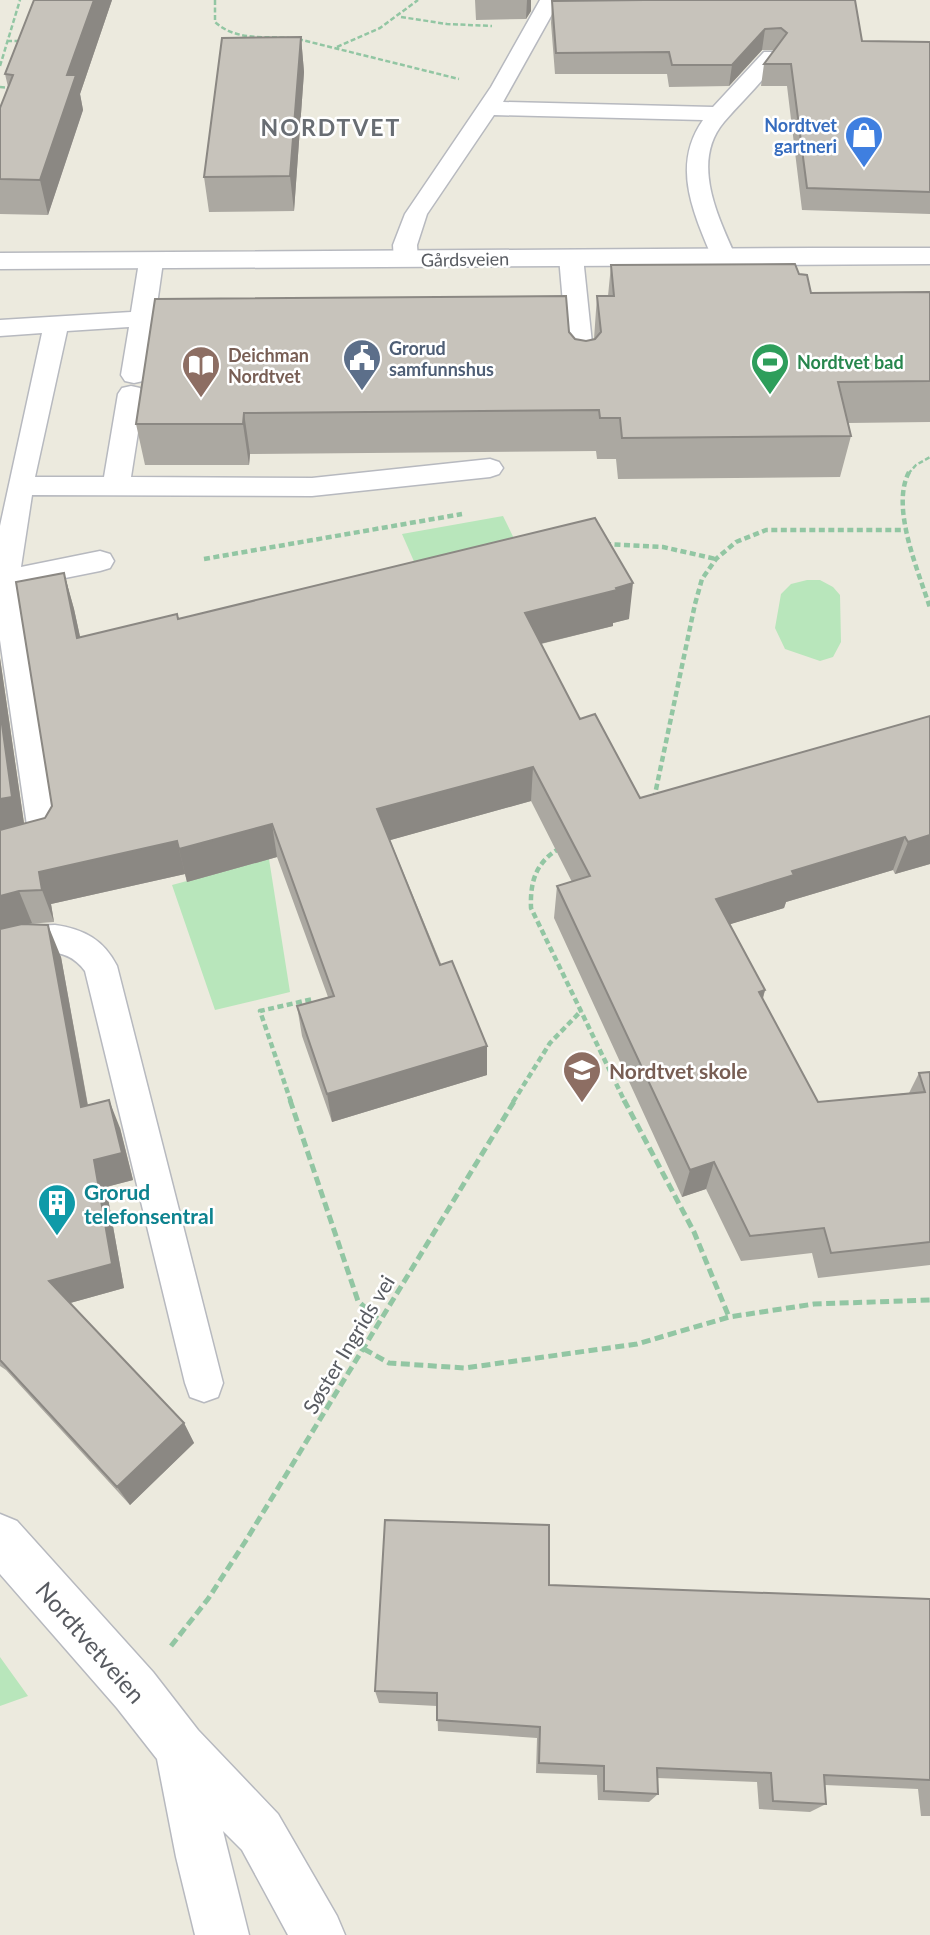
<svg xmlns="http://www.w3.org/2000/svg" width="930" height="1935" font-family="Lato,sans-serif">
<style>
.green{fill:#b8e6bb}
.lines{fill:none;stroke-linecap:round;stroke-linejoin:round}
.service-casing{stroke:#b7b9bf;stroke-width:3}
.minor-casing{stroke:#b7b9bf;stroke-width:3}
.path-far2{stroke:#92c6a3;stroke-width:2.5;stroke-dasharray:5 2.5;stroke-linecap:butt}
.path-far1{stroke:#92c6a3;stroke-width:4.5;stroke-dasharray:6 3.5;stroke-linecap:butt}
.path{stroke:#92c6a3;stroke-width:5;stroke-dasharray:9 4.5;stroke-linecap:butt}
.service{fill:#fff;fill-rule:evenodd}
.minor{fill:#fff;fill-rule:evenodd}
.wall{fill:#aba8a1}
.shaded-wall{fill:#8b8883}
.building{fill:#c7c3bb;stroke:#8b8883;stroke-width:2}
.labels{text-anchor:middle;dominant-baseline:central;stroke-width:5;stroke-linejoin:round;paint-order:stroke}
.far-shop-label{font-size:18px;font-weight:bold;fill:#366cbe;stroke:#fff;text-anchor:end}
.far-street-label{font-size:18px;fill:#585b61;stroke:#fff}
.far-service-label{font-size:18px;font-weight:bold;fill:#4e5e75;stroke:#fff;text-anchor:start}
.far-education-label{font-size:18px;font-weight:bold;fill:#785e54;stroke:#fff;text-anchor:start}
.far-leisure-label{font-size:18px;font-weight:bold;fill:#27864d;stroke:#fff;text-anchor:start}
.education-label{font-size:21px;font-weight:bold;fill:#785e54;stroke:#fff;text-anchor:start}
.culture-label{font-size:21px;font-weight:bold;fill:#0d838f;stroke:#fff;text-anchor:start}
.street-label{font-size:21px;fill:#585b61;stroke:#fff}
.far-district-label{font-size:23px;font-weight:bold;letter-spacing:2px;fill:#686d73;stroke:#fff}
.near-street-label{font-size:24px;fill:#585b61;stroke:#fff}
</style>
<rect width="100%" height="100%" fill="#eceade"/>
<path class="green" d="M503,516L523,557L423,582L402,534Z
M807,580H820L833,587L840,595L841,642L833,657L820,661L785,649L775,628L781,594L791,584Z
M269,859L290,992L215,1010L172,885Z
M0,1657L28,1696L0,1706Z"/>
<g class="lines">
<defs>
<path id="service" d="M540,0H560L503,102L713,107L764,52H778L781,56C765,80 743,100 724,122C691,161 717,215 735,255L731,260H715L711,255C692,210 672,164 703,120L494,115L427,214L417,245L418,260L414,265H398L394,260L393,245L405,214L491,87Z
M571,250L579,252L583,257L595,372L591,378L582,380L573,378L569,372L559,257L563,252Z
M151,255L159,257L163,262L147,375L143,381L134,383L125,381L121,375L129,327L67,331L35,477H104L118,394L122,388L131,386L140,388L144,394L131,477L312,478L490,459L499,462L503,468L499,474L490,477L312,496L32,495L21,567L100,551L110,554L114,561L110,568L100,571L20,587L61,840L56,849L0,864V838L28,832L0,640V526L42,333L0,336V320L131,312L139,262L143,257Z
M55,925C84,929 104,940 117,966L223,1383L218,1397L204,1402L190,1397L185,1383L85,971C64,942 30,953 0,961V933L32,926Z"/>
<path id="minor" d="M814,248H930V264L0,269V253Z
M0,1514L17,1521L153,1672L198,1730L278,1814L337,1916L345,1935H288L242,1850L223,1831L249,1935H195L176,1857L157,1759L117,1708L0,1574Z"/>
</defs>
<use href="#service" class="service-casing"/>
<use href="#minor" class="minor-casing"/>
<path class="path-far2" d="M215,0V22C236,41 263,36 289,38
M401,17L447,24L492,26
M298,39L459,79
M7,41H24
M337,47L380,28L418,0
M0,66L20,0
M0,87L13,88
M908,474L916,465L930,457"/>
<path class="path-far1" d="M909,472C890,508 919,572 930,608
M605,544L663,547L716,559
M204,559L462,514
M654,799L695,604L702,579L716,559L736,542L766,530H908
M560,848C536,862 530,881 531,908L625,1102
M291,1102L260,1011L313,999
M513,1102L550,1043L581,1011"/>
<path class="path" d="M290,1100L358,1301L380,1321
M624,1100L694,1232L729,1317
M364,1349L389,1363L465,1368L637,1344L729,1317L814,1304L930,1300
M171,1646L208,1599L245,1542L515,1100"/>
<use href="#service" class="service"/>
<use href="#minor" class="minor"/>
</g>
<path class="wall" d="M34,0H112L80,94L83,110L48,215L0,214V108L8,87L5,74Z
M475,0H531V11L526,19L476,20Z
M640,0H855L862,41L930,42V214L802,210L787,86H761L764,64L775,50H762L729,86L669,87L667,74H555L551,23L552,1Z
M301,37L304,72L294,211L209,212L204,177Z
M611,265L799,274L811,293L930,292V422L848,423L851,436L840,477L618,479L616,459H597L596,451L250,454L249,465H145L136,424L569,332L575,339L586,341L594,339L597,296H608Z
M64,573L74,609L80,637L178,619H629L613,623V626L541,644L580,719L640,798L930,716V864L895,874L893,870L786,902L784,908L730,924L765,990L763,999L818,1102L909,1093L919,1073L930,1072V1265L818,1278L812,1253L741,1261L706,1189L682,1197L554,918L557,886L572,882L531,801L390,840L487,1075L332,1122L302,1036L297,1006L328,997L277,857L187,882L185,874L51,904L54,922L27,924L61,957L88,1105L120,1128L133,1180L106,1187L124,1288L70,1303L184,1423L194,1443L130,1505L6,1370L0,1366V658L24,824L45,818L52,806Z
M549,1585L930,1599V1816H921L918,1789L825,1785L826,1804L810,1812L759,1809L757,1782L657,1778L658,1794L649,1802L598,1800L597,1775L536,1773L537,1738L438,1731L437,1706L379,1703L375,1691Z"/>
<path class="shaded-wall" d="M94,0H112L80,94L83,110L48,215L40,180L67,75Z
M527,0H531V11L526,19Z
M765,29L762,50L729,86L732,65Z
M301,37L304,72L294,211L290,176Z
M244,413L250,454L249,465L243,424Z
M64,573L74,609L88,673L77,638Z
M633,583L629,619L613,623V626L523,648L525,613Z
M0,658L25,830L0,836Z
M533,767L531,801L380,843L377,809Z
M272,824L277,857L187,882L179,849Z
M930,835V864L895,874L908,842Z
M905,837L893,870L786,902L784,908L708,931L716,899L792,871Z
M177,841L185,874L51,904L54,922L42,890L39,872Z
M19,891L32,923L0,931V896Z
M48,925L61,957L93,1135L81,1107Z
M765,990L756,1020L759,992Z
M487,1046V1075L332,1122L327,1094Z
M109,1100L120,1128L133,1180L106,1187L124,1288L63,1305L49,1281L94,1160Z
M714,1162L706,1189L682,1197L690,1170Z
M184,1423L194,1443L130,1505L117,1487Z"/>
<path class="building" d="M34,0H94L67,75H76L40,180L0,179V108L13,75L5,74Z
M645,0H855L862,41L930,42V192L807,188L791,64H764L787,33L781,28L765,29L732,65H672L669,52L556,53L552,1Z
M301,37L290,176L204,177L222,38Z
M795,264L799,274L807,275L811,293L930,292V381L838,382L851,436L622,438L620,418H600L599,410L244,413L243,424H136L155,299L566,296L569,332L575,339L586,341L595,339L601,332L597,296H614L611,265Z
M595,518L633,583L616,588L617,590L525,613L580,719L595,714L640,798L930,716V835L908,842L905,837L792,871L794,875L716,899L765,990L759,992L818,1102L925,1092L919,1073L930,1072V1242L831,1253L824,1228L750,1236L714,1162L690,1170L557,886L590,876L533,767L377,809L440,965L452,961L487,1046L327,1094L297,1006L334,996L272,824L179,849L177,841L39,872L42,890L19,891L0,896V830L45,818L52,806L16,582L64,573L77,638L177,614L178,619Z
M0,710L12,797L0,799Z
M22,924L48,925L81,1107L109,1100L122,1153L94,1160L112,1264L49,1281L184,1423L117,1487L0,1360V929Z
M385,1520L549,1525V1585L930,1599V1780L824,1775L826,1804L773,1801L771,1773L657,1768L658,1794L604,1791V1766L539,1763L540,1727L437,1720V1693L375,1691Z"/>
<defs>
<symbol id="shop-pin" viewBox="-11 -11 22 30"><path d="M0 17L-7.5 6A9.5 9.5 0 1 1 7.5 6Z" fill="#3f7fe0" stroke="#fff"/><path d="M-5-2.5h2.3a2.7 3.5 0 0 1 5.4 0H5L5.5 6h-11ZM-1.5-2.5h3a1.5 2.3 0 0 0-3 0Z" fill="#fff"/></symbol>
<symbol id="civic-pin" viewBox="-11 -11 22 30"><path d="M0 17L-7.5 6A9.5 9.5 0 1 1 7.5 6Z" fill="#5c6f8a" stroke="#fff"/><path d="M-.6-6.5H3V-4.5H.6V-3L4-1V1h2V6H-6V1h2V-1L-.6-3ZM-1.2 2.5V6h2.4V2.5Z" fill="#fff"/></symbol>
<symbol id="stadium-pin" viewBox="-11 -11 22 30"><path d="M0 17L-7.5 6A9.5 9.5 0 1 1 7.5 6Z" fill="#2e9e5b" stroke="#fff"/><path d="M0-5a6.5 5 0 1 0 0 10a6.5 5 0 1 0 0-10ZM-3.5-1.8h7v3.6h-7Z" fill="#fff"/></symbol>
<symbol id="library-pin" viewBox="-11 -11 22 30"><path d="M0 17L-7.5 6A9.5 9.5 0 1 1 7.5 6Z" fill="#8d6e63" stroke="#fff"/><path d="M-6-4Q-3-5.5-.7-3.5V5Q-3 3-6 4ZM6-4Q3-5.5 .7-3.5V5Q3 3 6 4Z" fill="#fff"/></symbol>
<symbol id="school-pin" viewBox="-11 -11 22 30"><path d="M0 17L-7.5 6A9.5 9.5 0 1 1 7.5 6Z" fill="#8d6e63" stroke="#fff"/><path d="M0-5L7-2L0 1L-7-2ZM-4 1L0 2.5L4 1V4Q0 6-4 4Z" fill="#fff"/></symbol>
<symbol id="building-pin" viewBox="-11 -11 22 30"><path d="M0 17L-7.5 6A9.5 9.5 0 1 1 7.5 6Z" fill="#0f9aa8" stroke="#fff"/><path d="M-4-6H4V6H1V3H-1V6H-4ZM-2.5-4.3h1.7v1.8h-1.7ZM.8-4.3h1.7v1.8H.8ZM-2.5-1h1.7V.8h-1.7ZM.8-1h1.7V.8H.8Z" fill="#fff"/></symbol>
</defs>
<g fill-rule="evenodd">
<use href="#shop-pin" x="842" y="113" width="44" height="60"/>
<use href="#civic-pin" x="340" y="336" width="44" height="60"/>
<use href="#stadium-pin" x="748" y="340" width="44" height="60"/>
<use href="#library-pin" x="179" y="343" width="44" height="60"/>
<use href="#school-pin" x="560" y="1048" width="44" height="60"/>
<use href="#building-pin" x="35" y="1181" width="44" height="60"/>
</g>
<g class="labels">
<g class="far-shop-label">
<text x="837" y="125">Nordtvet<tspan x="837" dy="21">gartneri</tspan></text>
</g>
<g class="far-street-label">
<text transform="translate(465 259) rotate(-1)">Gårdsveien</text>
</g>
<g class="far-service-label">
<text x="389" y="348">Grorud<tspan x="389" dy="21">samfunnshus</tspan></text>
</g>
<g class="far-education-label">
<text x="228" y="355">Deichman<tspan x="228" dy="21">Nordtvet</tspan></text>
</g>
<g class="far-leisure-label">
<text x="797" y="362">Nordtvet bad</text>
</g>
<g class="education-label">
<text x="609" y="1070">Nordtvet skole</text>
</g>
<g class="culture-label">
<text x="84" y="1191">Grorud<tspan x="84" dy="24">telefonsentral</tspan></text>
</g>
<g class="street-label">
<text transform="translate(348 1344) rotate(-59)">Søster Ingrids vei</text>
</g>
<g class="far-district-label">
<text x="331" y="127">NORDTVET</text>
</g>
<g class="near-street-label">
<text transform="translate(91 1642) rotate(49)">Nordtvetveien</text>
</g>
</g>
</svg>
